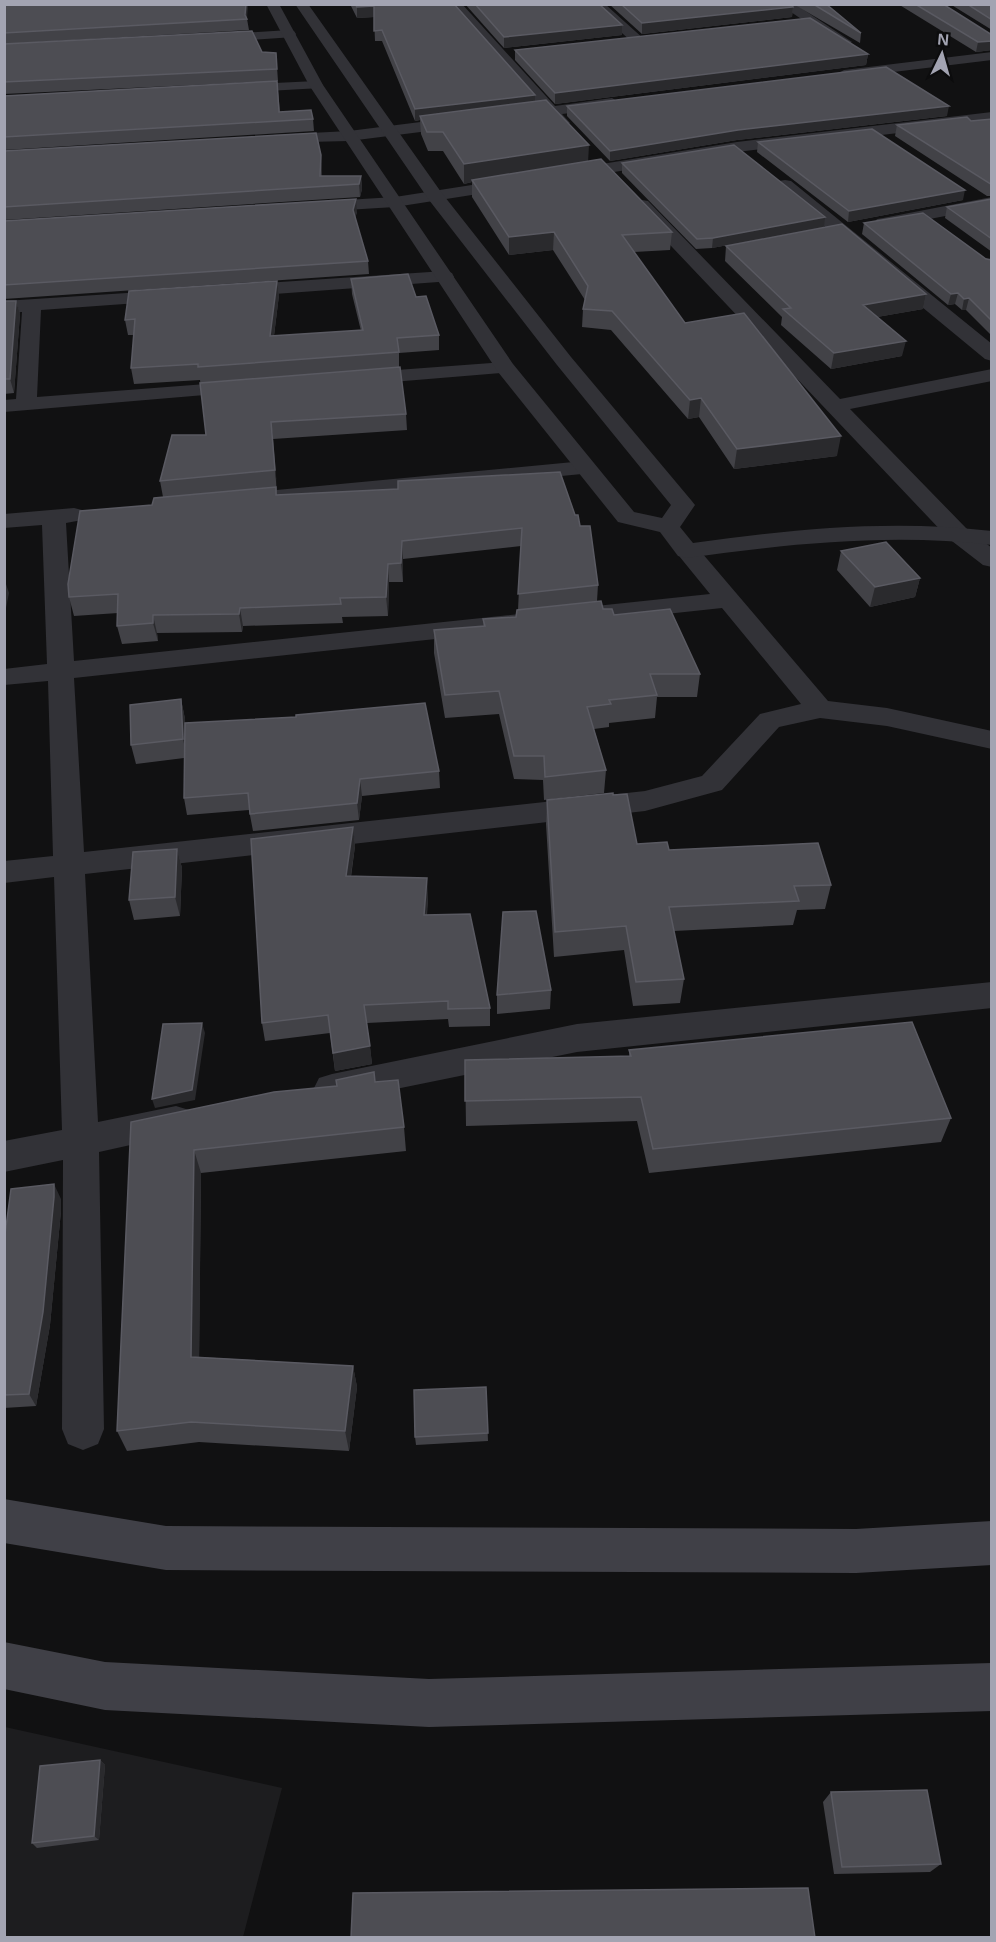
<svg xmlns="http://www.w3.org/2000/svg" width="996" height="1942" font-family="Arial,sans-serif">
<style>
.built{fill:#1d1d1f}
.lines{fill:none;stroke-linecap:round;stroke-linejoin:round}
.minor{fill:#323237;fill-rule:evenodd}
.tertiary{fill:#323237;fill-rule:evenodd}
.secondary{fill:#404047;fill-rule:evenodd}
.wall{fill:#424247}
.shaded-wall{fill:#2a2a2d}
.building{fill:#4d4d53;stroke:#5a5a62;stroke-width:1.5}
</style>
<rect width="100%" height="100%" fill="#111112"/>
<path class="built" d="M5,1727L282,1788L243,1937L5,1938Z"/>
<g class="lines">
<path class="minor" d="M448,4H462L555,106L612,98L620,103L612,108L562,114L570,123L562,128L556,126L547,116L349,141L266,143L264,140L272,135L349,131L540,107Z
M590,4H605L645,40L638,44L633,43Z
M779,4H795L852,42L845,46L840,45Z
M289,30L294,31L296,34L294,37L210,43L203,39L210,35Z
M992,52V60L844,78L837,74L844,70Z
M316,81L323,85L321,88L234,93L227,89L234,85Z
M992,112V122L737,152L565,180L557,175L565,170L737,142Z
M517,178L523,179L525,183L523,187L395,207L313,212L307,211L304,207L307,203L313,202L395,197Z
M785,180L791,181L992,344V361L985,359L779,189L777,185L779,181Z
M992,197V207L883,228L877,227L874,223L877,219L883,218Z
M642,200L648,201L840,399L992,369V381L850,409L966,528L992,548V567L983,565L948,538L636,209L633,205L636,201Z
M445,271L452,273L454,277L452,281L234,297L227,295L224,291L227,287L234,285Z
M173,290L180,292L183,296L180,300L41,310L37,397L245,381L252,383L256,387L252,391L4,412V400L16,399L22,312L4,313V301Z
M505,362L512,364L515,368L512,372L356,385L349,383L346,379L349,375L356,373Z
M584,461L592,463L595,468L592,473L266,505L258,503L254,498L258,493L266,491Z
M74,508L82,510L86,515L82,520L66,523L74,661L710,594L675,551L678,546L687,544L696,546L828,701L887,708L992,731V749L887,726L820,718L779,727L722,790L645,811L85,874L98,1122L176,1106L189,1110L194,1121L189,1132L99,1152L104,1429L98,1444L83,1450L68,1444L62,1429L63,1160L4,1172V1141L62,1130L54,877L4,883V861L53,856L48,681L4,685V669L47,664L42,525L4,528V514ZM722,608L801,704L760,714L702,776L645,791L84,852L74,678Z
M992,982V1008L577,1052L332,1102L319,1098L314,1088L319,1078L332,1074L577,1024Z"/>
<path class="tertiary" d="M266,4H279L323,85L513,364L634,512L662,518L671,505L557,365L429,200L295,4H308L441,192L571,357L691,500L695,505L680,527L693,543C793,529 891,519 992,531V545C889,533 789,544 687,558L678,556L660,532L618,522L498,372L309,85Z"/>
<path class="secondary" d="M4,1499L166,1526L856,1529L992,1521V1565L856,1573L166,1570L4,1543Z
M4,1642L105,1662L429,1679L992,1663V1711L429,1727L105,1710L4,1689Z"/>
</g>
<path class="wall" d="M4,4L247,19L249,30L4,44Z
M350,4H454L535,102L588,161L672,232L670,250L634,252L685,323L837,456L734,469L699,417L688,419L611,330L582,327L583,309L585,300L553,250L509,255L472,197V182L464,184L443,151H428L421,134L420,120L415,121L382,41H375L374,17L357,18Z
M465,4H599L622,25V35L504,48Z
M609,4H826L861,33L860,43L795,5L793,6L792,17L642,34Z
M898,4H943L992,35V50L976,52Z
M950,4H992V30Z
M4,44L276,53L278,81L4,94Z
M515,50L868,54L866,65L555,104L515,60Z
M277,81L280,112L313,119L314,131L4,150V96Z
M567,106L947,116L737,140L610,161L567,116Z
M992,119V196H987L895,136L897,125Z
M758,142L963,200L848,222L757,152Z
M4,151L322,167V176H361L362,189L360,197L4,220Z
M622,163L824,227L712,248L696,249L622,173Z
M992,199V252L945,218L947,207Z
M357,212L355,218L368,261L369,274L4,299V221Z
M864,223L992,260V336L966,310H962L955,304L948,305L862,234Z
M726,246L926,294L923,309L877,317L902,356L831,369L781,325L782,317L725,261Z
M351,279L416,297L439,335V350L399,353V367L406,414L407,430L273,439L277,495L575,515L580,526L598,585L597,601L603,609L614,615L700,674L697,697H657L655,718L609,723V727L594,729L606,770L604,793L544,800L543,780L514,779L499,714L445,718L434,653V630L483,627V619L516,617L518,610L521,546L403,559V582H389L388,616L342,617L343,623L243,626L242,632L157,633L158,641L122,644L117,626L118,613L74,616L69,597L152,505L163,497L160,481L206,435L200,380L134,384L131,368L134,335H128L125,320L277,281L279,295L274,336L361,331L352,294Z
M4,301H16L20,314L14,393L4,394Z
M841,551L920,578L915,597L870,607L837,570Z
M181,699L185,719V726L439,771L440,788L362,796L359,820L253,831L249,810L187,815L184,798V758L136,764L131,745Z
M547,800L637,844L831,885L825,909L797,910L793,925L674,931L684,979L680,1003L633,1006L624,950L554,957L546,824Z
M353,827L355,846L351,877L428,897L427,915L490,1008V1026L449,1027L448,1019L367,1023L372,1064L335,1071L330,1033L265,1041L262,1023Z
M177,849L182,868L180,916L134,920L129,900Z
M551,990L550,1009L497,1014V995Z
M629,1050L951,1118L941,1142L649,1173L637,1121L466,1126L465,1060L629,1056Z
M375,1082L404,1127L406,1151L201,1173L199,1357L353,1366L357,1387L349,1451L199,1442L127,1451L117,1431L131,1122L337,1086Z
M61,1199V1211L50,1325L36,1406L4,1408V1242Z
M486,1387L488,1441L416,1445L415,1437Z
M100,1760L105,1765L99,1840L37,1848L32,1843Z
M831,1792L941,1864L930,1872L834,1874L823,1802Z"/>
<path class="shaded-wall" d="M246,4H248L247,19L245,15Z
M786,4H795L791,7H793L792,17L642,34V23Z
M374,6L375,17L357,18V7Z
M622,25V35L504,48V37Z
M992,41V50L976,52L978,42Z
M868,54L866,65L555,104V93Z
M535,95V106L420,116V120L415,121V109Z
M949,106L947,116L737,140L610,161V151L738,130Z
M589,145L588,163L472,180V182L464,184V164Z
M321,155L322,167L321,188L320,176Z
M361,176L362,189L360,197L359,184Z
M965,190L963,200L848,222L849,211Z
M356,199L357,212L354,223L353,210Z
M825,217L824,227L712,248L713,238Z
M554,232L553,250L509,255V237Z
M277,281L279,295L272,351L270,336Z
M958,293L955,304L948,305L951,294Z
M926,294L923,309L860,320L863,305Z
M969,298L966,310H962L964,299Z
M16,301L20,314L14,393L10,379Z
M906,341L902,356L831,369L834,353Z
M701,398L699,417L688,419L690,400Z
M271,422L273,439L277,487L275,470Z
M841,436L837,456L734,469L737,449Z
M402,541L403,559V582L401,563Z
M388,564L389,582L388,616L386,597Z
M4,578L9,593L4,618Z
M920,578L915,597L870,607L875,587Z
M240,608L243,626L242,632L239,614Z
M153,615L157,633L158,641L153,623Z
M181,699L185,719L187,758L183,739Z
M360,779L362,796L359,820L357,803Z
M353,827L355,846L348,895L346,876Z
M177,849L182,868L180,916L175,897Z
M427,878L428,897L425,933L424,915Z
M202,1023L205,1033L195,1100L155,1108L152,1099Z
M370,1046L372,1064L335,1071L333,1053Z
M194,1150L201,1173L199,1378L191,1357Z
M54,1184L61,1199V1211L50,1325L36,1406L29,1394Z
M353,1366L357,1387L349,1451L345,1431Z
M100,1760L105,1765L99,1840L94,1836Z"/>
<path class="building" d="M4,4H246L245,15L247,19L4,33Z
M355,4H454L535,95L415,109L382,30L374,31V6L357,7Z
M475,4H599L622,25L504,37Z
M621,4H791L793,7L642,23Z
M813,4H826L861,33Z
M915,4H943L992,35V41L978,42Z
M967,4H992V20Z
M810,18L868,54L555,93L515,50Z
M252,31L262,52L276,53L277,69L4,82V44Z
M886,67L949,106L738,130L610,151L567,106Z
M277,81L279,112L311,110L313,119L4,137V96Z
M546,100L589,145L464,164L443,132H427L420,116Z
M967,117L971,121L992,119V185L897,125Z
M872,129L965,190L849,211L758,142Z
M316,133L321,155L320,176H361L359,184L4,207V151Z
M734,145L825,217L713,238L697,239L622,163Z
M601,159L672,232L622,235L685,323L744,313L841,436L737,449L701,398L690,400L612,311L583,309L588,286L554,232L509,237L472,180Z
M356,199L353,210L368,261L4,285V221Z
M992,199V239L947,207Z
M923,213L986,259L992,260V321L969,298L964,299L958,293L951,294L864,223Z
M842,224L926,294L863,305L906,341L834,353L783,309L791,308L726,246Z
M408,274L416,297L426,296L439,335L397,338L399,352L198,367V364L131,368L135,319L125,320L129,291L277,281L270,336L363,330L351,279Z
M4,301H16L10,379H4Z
M400,367L406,414L271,422L275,470L160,481L172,435H206L200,383Z
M560,472L575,515H578L580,526H590L598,585L518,594L522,528L402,541L401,563L388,564L386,597L340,598L341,604L240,608L239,614L153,615V623L117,626L118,594L69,597L68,584L80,511L152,505L154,498L276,487V495L398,489V481Z
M886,542L920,578L875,587L841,551Z
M601,601L603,609H612L614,615L670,609L700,674H650L657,695L609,700L611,704L587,707L606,770L545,777L544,756H514L499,691L445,695L434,630L485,626L483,619L516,617L517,610Z
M181,699L183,739L131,745L130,705Z
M425,703L439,771L360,779L357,803L250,814L248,793L184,798L185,723L296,717V715Z
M613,793V795L627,794L637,844L667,842L669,850L818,843L831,885L794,886L799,901L669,907L684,979L636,982L626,926L555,932L547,800Z
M353,827L346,876L427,878L424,915L470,914L490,1008L448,1009V1001L364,1005L370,1046L333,1053L328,1015L262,1023L251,839Z
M177,849L175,897L129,900L133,852Z
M536,911L551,990L497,995L503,912Z
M912,1022L951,1118L653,1149L641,1097L465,1101V1060L631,1056L629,1050Z
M202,1023L192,1090L152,1099L163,1024Z
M374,1072L375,1082L398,1080L404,1127L194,1150L191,1357L353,1366L345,1431L191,1422L117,1431L131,1122L274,1092L337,1086L336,1080Z
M54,1184V1197L43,1312L29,1394L4,1395V1242L11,1189Z
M486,1387L488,1433L415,1437L414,1390Z
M100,1760L94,1836L32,1843L40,1766Z
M927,1790L941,1864L842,1867L831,1792Z
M808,1888L815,1938H351L353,1893Z"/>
<rect width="996" height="1942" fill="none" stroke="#a3a4b2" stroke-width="12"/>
<g transform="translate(942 54) rotate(5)" stroke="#0c0c0d" stroke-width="4.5" paint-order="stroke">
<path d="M0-4.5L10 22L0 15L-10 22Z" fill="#a3a4b2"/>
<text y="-9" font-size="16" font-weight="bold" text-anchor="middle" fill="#a3a4b2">N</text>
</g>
</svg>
